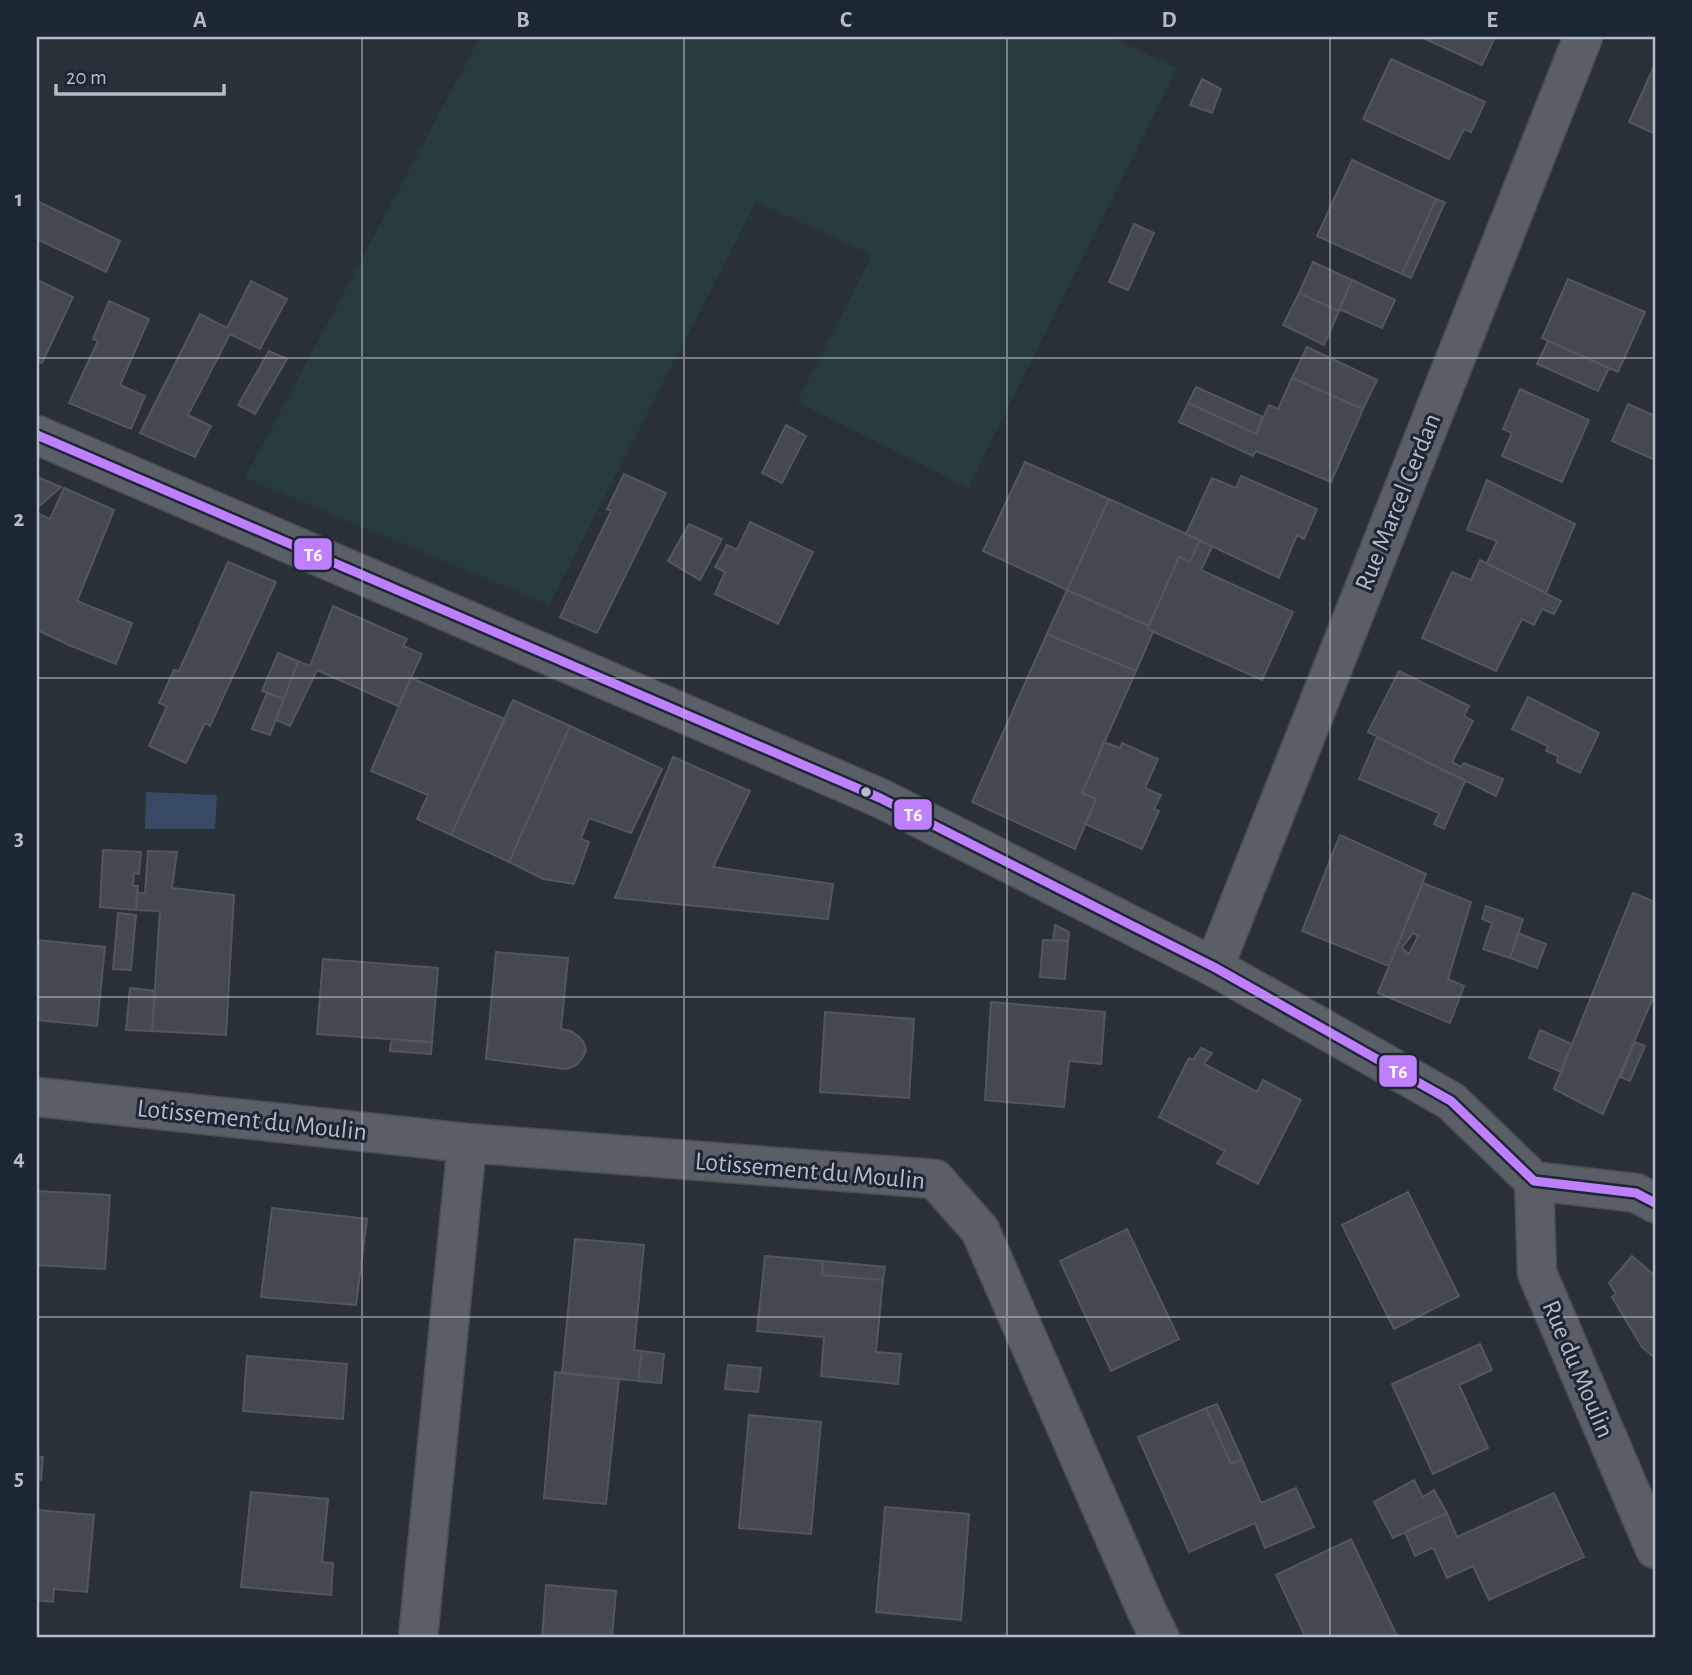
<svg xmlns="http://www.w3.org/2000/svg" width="1692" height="1675" font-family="'Alegreya Sans',sans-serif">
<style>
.green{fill:#273a3e}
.water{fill:#384963}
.building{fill:#444950;stroke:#52575f;stroke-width:2;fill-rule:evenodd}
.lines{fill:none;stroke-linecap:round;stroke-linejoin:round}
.minor-casing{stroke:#484c53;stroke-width:41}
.minor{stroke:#5a5e66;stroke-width:38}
.bus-1-casing{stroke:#1d2633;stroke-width:14}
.bus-1{stroke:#bf80ff;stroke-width:9}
.grid{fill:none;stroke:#b4bcc9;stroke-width:2;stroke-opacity:0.55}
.bus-dot{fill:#b4bcc9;stroke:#1d2633;stroke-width:2.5}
.labels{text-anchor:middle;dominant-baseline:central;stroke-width:6;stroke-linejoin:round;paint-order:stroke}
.street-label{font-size:26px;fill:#b4bcc9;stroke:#1d2633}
.line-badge{stroke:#1d2633;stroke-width:2.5}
.badge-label{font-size:19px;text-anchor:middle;font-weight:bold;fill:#fff}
.neatline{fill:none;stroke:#b4bcc9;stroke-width:2.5}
.grid-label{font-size:23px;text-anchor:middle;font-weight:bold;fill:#b4bcc9}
</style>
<rect width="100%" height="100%" fill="#2a3038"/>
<path class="green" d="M480,37H1111L1177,68L968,488L797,402L872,255L756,202L549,605L245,478Z"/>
<path class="water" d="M146,792L217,795L215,829H145Z"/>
<path class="building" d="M1421,37H1495L1482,65Z
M1391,59L1485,102L1471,132L1464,129L1449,159L1363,119Z
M1655,64V134L1629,122Z
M1202,79L1221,89L1212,113L1190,105Z
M1352,160L1436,199L1402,274L1317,236Z
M1436,199L1445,202L1411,278L1402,274Z
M37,201L120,241L106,272L37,239Z
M1134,224L1154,233L1128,290L1109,282Z
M1313,262L1352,280L1339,311L1299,293Z
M1568,279L1645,312L1618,372L1542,338Z
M37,280L73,297L42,363L37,361Z
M1352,280L1395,300L1382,328L1339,309Z
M251,281L287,299L260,349L230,334L188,415L211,426L195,457L140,433L200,314L227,328Z
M1299,293L1339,311L1324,345L1283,325Z
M109,301L149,319L120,385L145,396L131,429L69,403L98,341L93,339Z
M1548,341L1609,368L1598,391L1537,364Z
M1307,347L1377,380L1363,409L1292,378Z
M269,351L287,359L255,414L238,405Z
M1292,378L1363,409L1331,482L1256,451L1253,456L1179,422L1188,403L1256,434L1269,405L1278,409Z
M1196,387L1263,417L1256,434L1188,403Z
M1520,389L1589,420L1562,482L1502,456L1512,433L1503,429Z
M1628,404L1655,416V460L1612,441Z
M786,425L806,436L782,483L762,473Z
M1025,462L1109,499L1067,590L983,551Z
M624,474L666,493L597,633L560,617L611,511L607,509Z
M1241,476L1317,509L1304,539L1297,535L1279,578L1186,534L1212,478L1236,488Z
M37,477L61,487L37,508Z
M1487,480L1575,524L1546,593L1487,563L1497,541L1467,530Z
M64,488L114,510L77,601L132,623L116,664L69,645L37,630V513L50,519Z
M1109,499L1200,540L1190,562L1179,557L1149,626L1067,590Z
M750,522L813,552L778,624L715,594L725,572L715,567L727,545L737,550Z
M689,524L722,539L700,580L668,561Z
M1200,540L1212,547L1201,570L1293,612L1262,680L1147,629L1179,557L1190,562Z
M1480,560L1561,601L1554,614L1542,609L1534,625L1522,619L1496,671L1422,638L1452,572L1471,580Z
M228,562L276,582L210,726L205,723L186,763L149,746L167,706L159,703L174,670L179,671Z
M1067,590L1149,626L1147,629L1153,632L1136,671L1047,634Z
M333,606L407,639L403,646L422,654L398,706L317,670L290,726L276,720L298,661L310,666Z
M1047,634L1136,671L1082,793L1096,799L1075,849L972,802Z
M278,653L298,661L284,699L262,691Z
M1399,671L1469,706L1464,716L1473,721L1452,762L1461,767L1464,763L1503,779L1496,796L1368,732Z
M411,678L505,719L451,835L417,819L428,795L371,771Z
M267,693L284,699L270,735L252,729Z
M1528,697L1599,733L1580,773L1557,762L1558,756L1546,751L1548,746L1512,729Z
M513,700L570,726L509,862L451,835Z
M570,726L662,769L631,833L589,818L581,839L589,842L574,884L543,879L509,862Z
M1377,737L1465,781L1444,829L1434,824L1439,813L1359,779Z
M1104,742L1120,748L1122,743L1158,759L1145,788L1161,795L1154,809L1159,811L1142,849L1085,824L1096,799L1082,793Z
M673,757L750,791L713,867L833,884L828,919L615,898Z
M1340,835L1426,874L1389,966L1302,931Z
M103,850L141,852L139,874L134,873L133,886H138L136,910L100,907Z
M148,851L177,852L172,888L234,895L226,1035L152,1031L160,911L136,910L137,892L145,893Z
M1423,883L1471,902L1448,979L1464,986L1450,1023L1378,993ZM1413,933L1418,936L1409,954L1402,948Z
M1633,893L1655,902V993L1603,1114L1554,1089Z
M1486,906L1523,919L1510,958L1483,949L1492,923L1482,919Z
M118,913L136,915L131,970L113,969Z
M1055,925L1069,932L1068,941L1053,940Z
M1518,933L1546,944L1537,968L1510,958Z
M37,940L105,947L97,1026L37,1020Z
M1043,940L1068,941L1065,979L1040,977Z
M496,952L568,958L561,1029L571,1031L579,1037L584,1043L586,1051L581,1060L575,1066L566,1069L486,1059Z
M323,959L438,968L432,1042L317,1034Z
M130,988L155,991L152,1031L126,1030Z
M991,1002L1105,1012L1101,1064L1069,1061L1064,1107L985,1100Z
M825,1012L914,1019L909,1098L820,1092Z
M1540,1030L1572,1044L1561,1072L1529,1058Z
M391,1040L432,1042L431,1054L390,1051Z
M1635,1042L1645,1046L1630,1081L1620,1077Z
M1201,1048L1212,1053L1204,1064L1257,1092L1263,1080L1301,1100L1258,1184L1217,1163L1225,1151L1159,1117L1189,1058L1193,1060Z
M37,1191L110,1195L105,1269L37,1265Z
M1408,1192L1459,1296L1394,1329L1342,1225Z
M272,1208L367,1219L356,1305L261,1297Z
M1127,1229L1179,1339L1111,1371L1060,1261Z
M575,1239L644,1245L634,1350L642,1351L638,1381L562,1373Z
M765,1256L823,1261L822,1275L883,1280L876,1352L901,1354L898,1384L821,1376L824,1337L757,1331Z
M1632,1256L1655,1276V1358L1642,1347L1612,1297L1616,1294L1609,1283Z
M823,1261L885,1267L883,1280L822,1275Z
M1480,1344L1492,1370L1459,1385L1488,1448L1433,1474L1392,1384Z
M642,1351L664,1354L661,1383L638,1381Z
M247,1356L347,1364L343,1419L243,1411Z
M728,1365L761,1368L758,1392L725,1389Z
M555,1372L619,1379L606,1504L544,1498Z
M1217,1404L1242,1459L1231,1464L1206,1408Z
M1206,1408L1231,1464L1242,1459L1261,1503L1296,1488L1314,1527L1265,1548L1255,1523L1189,1552L1138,1437Z
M749,1415L821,1422L811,1534L739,1528Z
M37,1456L43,1457L41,1480H37Z
M1414,1480L1423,1497L1434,1490L1447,1513L1393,1538L1374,1502Z
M251,1492L328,1499L322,1562L333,1563L331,1595L241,1587Z
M1554,1493L1584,1557L1489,1600L1473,1566L1447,1578L1434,1549L1432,1548L1415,1556L1405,1532L1447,1513L1457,1537Z
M885,1507L969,1514L961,1620L876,1612Z
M37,1510L94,1515L87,1592L54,1589L53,1602L37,1600Z
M1351,1539L1398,1638H1306L1276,1575Z
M546,1585L616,1591L612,1638H542Z"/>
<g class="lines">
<defs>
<path id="minor" d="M37,435L880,798L1214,967L1451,1101L1534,1181L1636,1193L1655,1203
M1214,967L1583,37
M37,1097L467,1143L935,1179L980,1230L1148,1614L1160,1638
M1534,1181L1537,1273L1655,1549
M418,1638L467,1143"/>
</defs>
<use href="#minor" class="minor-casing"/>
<use href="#minor" class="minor"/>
<defs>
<path id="bus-1" d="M37,435L880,798L1214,967L1451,1101L1534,1181L1636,1193L1655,1203"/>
</defs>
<use href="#bus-1" class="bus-1-casing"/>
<use href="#bus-1" class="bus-1"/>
</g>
<path class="grid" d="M362,37V1638M684,37V1638M1007,37V1638M1330,37V1638M37,358H1655M37,678H1655M37,997H1655M37,1317H1655"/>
<circle class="bus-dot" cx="866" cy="792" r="6"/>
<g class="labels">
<g class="street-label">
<text transform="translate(1398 502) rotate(-68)">Rue Marcel Cerdan</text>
<text transform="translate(252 1120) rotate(6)">Lotissement du Moulin</text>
<text transform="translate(810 1171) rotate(5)">Lotissement du Moulin</text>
<text transform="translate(1578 1369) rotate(67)">Rue du Moulin</text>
</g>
</g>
<g class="line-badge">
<rect x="293" y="537" width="40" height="34" rx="7" fill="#bf80ff"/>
<rect x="893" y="798" width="40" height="33" rx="7" fill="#bf80ff"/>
<rect x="1378" y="1054" width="40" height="34" rx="7" fill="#bf80ff"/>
</g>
<g class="badge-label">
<text x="313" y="561">T6</text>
<text x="913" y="821">T6</text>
<text x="1398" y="1078">T6</text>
</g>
<rect width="1692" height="1675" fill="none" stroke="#1d2633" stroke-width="77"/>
<path d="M56 84v10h168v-10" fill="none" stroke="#b4bcc9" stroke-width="3.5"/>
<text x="66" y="84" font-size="21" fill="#b4bcc9" stroke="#1d2633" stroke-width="5" paint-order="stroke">20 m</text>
<rect x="38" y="38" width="1616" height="1598" class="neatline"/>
<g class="grid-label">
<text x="200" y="27">A</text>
<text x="523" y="27">B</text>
<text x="846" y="27">C</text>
<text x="1169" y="27">D</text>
<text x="1492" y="27">E</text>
<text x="19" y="206">1</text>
<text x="19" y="526">2</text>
<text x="19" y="845">3</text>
<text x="19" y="1165">4</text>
<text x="19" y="1485">5</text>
</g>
</svg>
